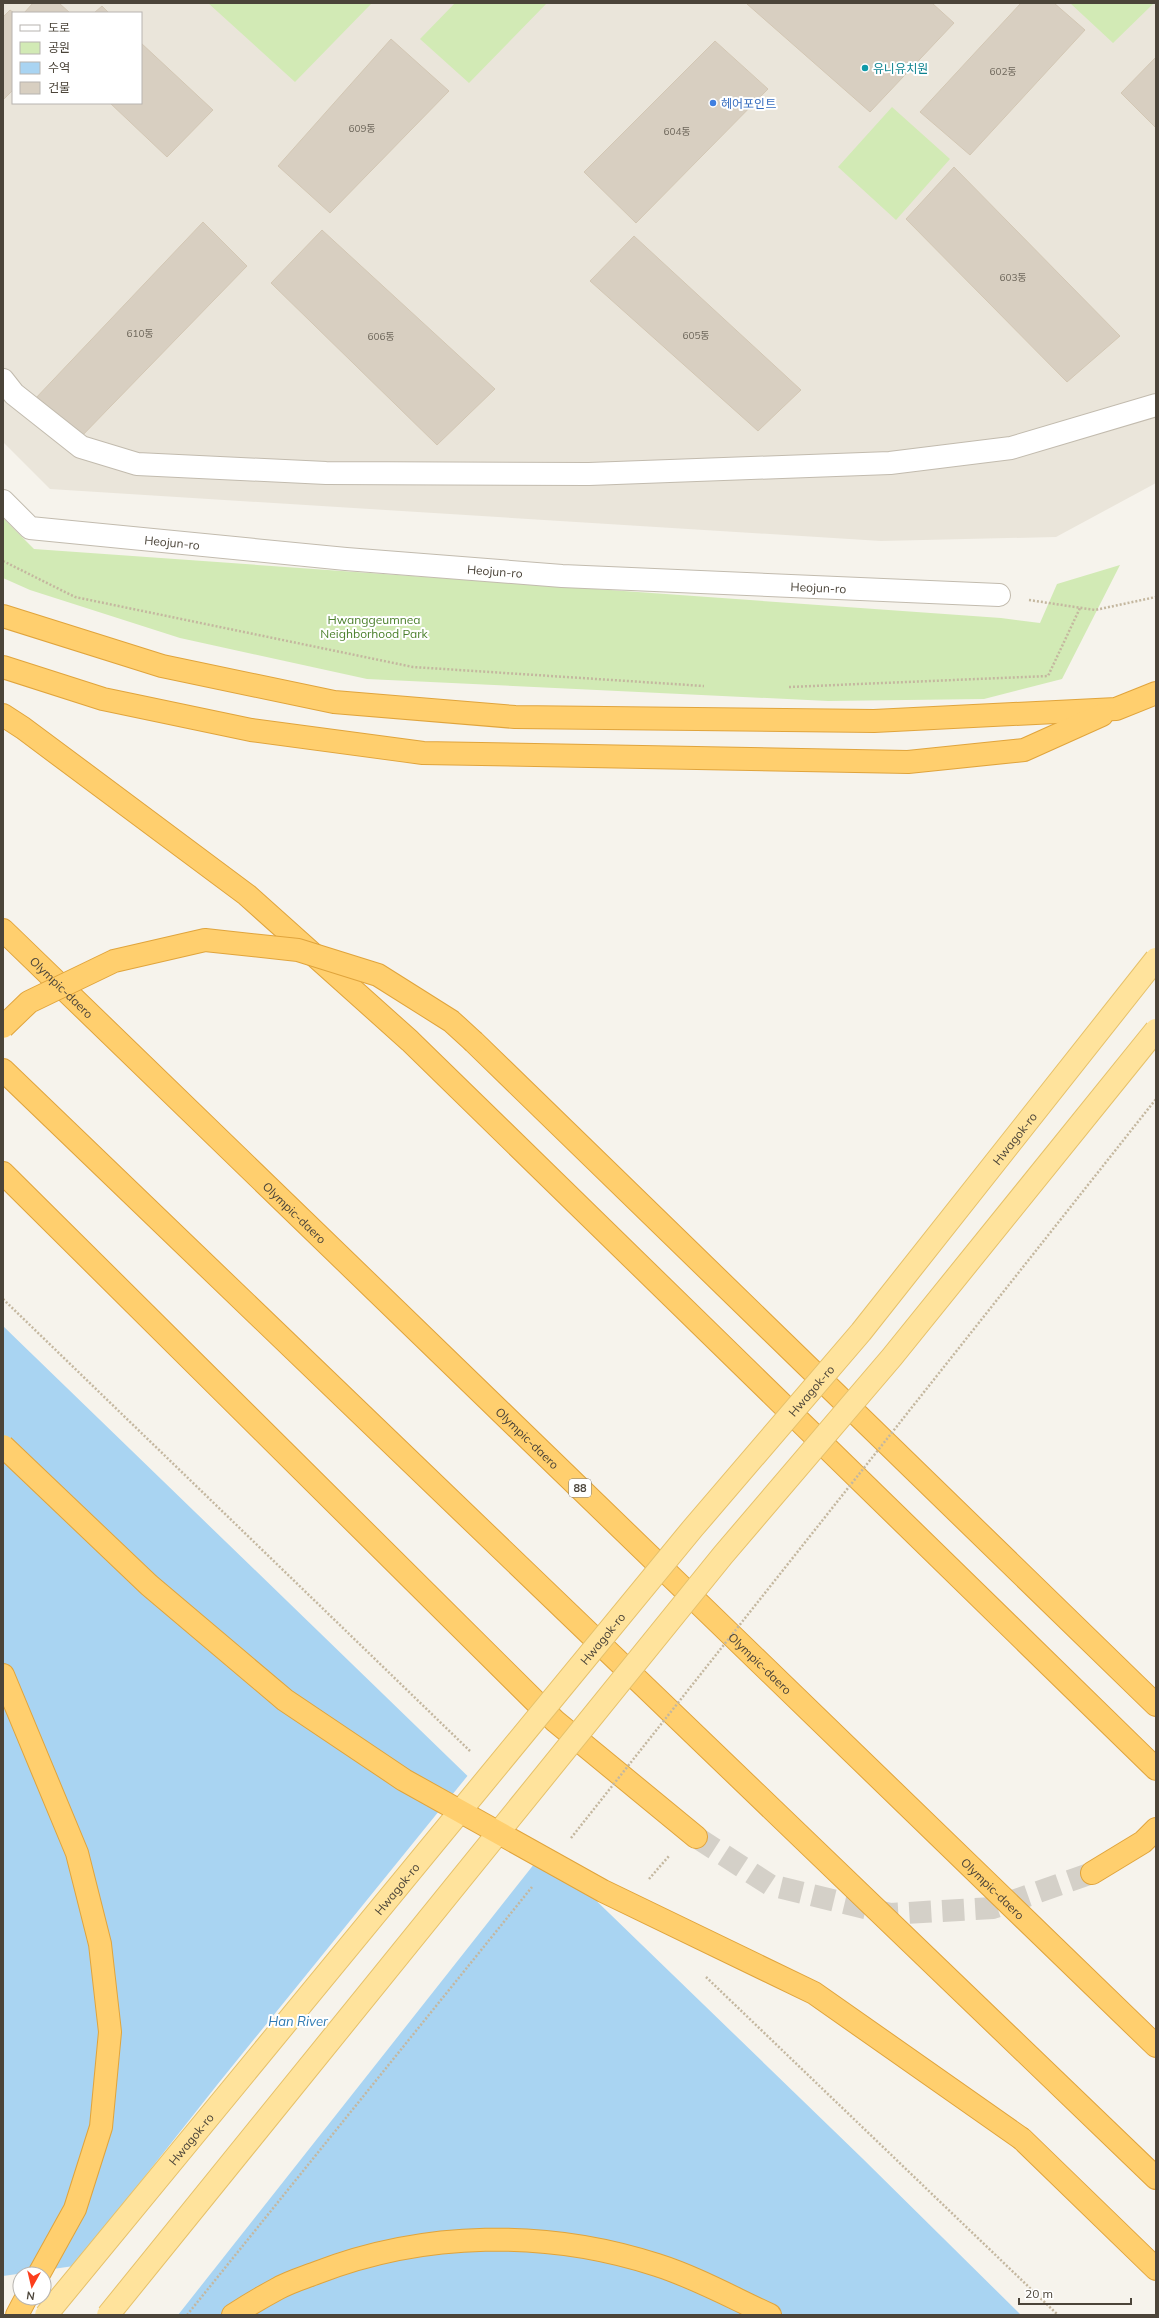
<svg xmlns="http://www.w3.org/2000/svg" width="1159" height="2318" font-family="Mulish,'Noto Sans KR',sans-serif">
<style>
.residential{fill:#eae5da;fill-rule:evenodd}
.green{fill:#d2eab5}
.water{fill:#a9d4f2;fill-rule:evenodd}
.pier{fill:#f6f3ec;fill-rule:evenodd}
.building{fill:#d8cfc1;stroke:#d3c7b4}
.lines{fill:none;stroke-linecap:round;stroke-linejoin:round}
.highway-tunnel{stroke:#d4d0c8;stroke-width:22;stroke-dasharray:22 11;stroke-linecap:butt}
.minor-casing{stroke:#c2bbae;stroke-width:24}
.highway-casing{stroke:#e0a43c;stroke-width:24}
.path{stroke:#c4b79f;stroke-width:2.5;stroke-dasharray:2 2;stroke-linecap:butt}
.minor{stroke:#fff;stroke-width:22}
.highway{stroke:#ffcf6e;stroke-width:22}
.major-bridge-casing{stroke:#e6c16a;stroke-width:24;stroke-linecap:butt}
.highway-bridge-casing{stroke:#e0a43c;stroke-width:24;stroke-linecap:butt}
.path-bridge{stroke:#c4b79f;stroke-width:2.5;stroke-dasharray:2 2;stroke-linecap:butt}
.major-bridge{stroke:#ffe39c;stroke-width:22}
.highway-bridge{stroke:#ffcf6e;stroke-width:22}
.culture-dot{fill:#0f9aa8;stroke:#fff;stroke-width:1.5}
.shop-dot{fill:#3f7fe0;stroke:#fff;stroke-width:1.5}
.labels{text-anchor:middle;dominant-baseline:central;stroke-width:4;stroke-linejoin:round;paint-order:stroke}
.number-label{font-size:10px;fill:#6e675b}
.shield{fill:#fff;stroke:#817c74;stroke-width:1}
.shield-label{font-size:11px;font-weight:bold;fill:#4b4439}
.culture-label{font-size:12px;fill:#0d838f;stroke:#fff;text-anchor:start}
.shop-label{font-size:12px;fill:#366cbe;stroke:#fff;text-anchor:start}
.street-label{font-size:12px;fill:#4b4439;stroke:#fff}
.park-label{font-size:12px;fill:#4a7f2a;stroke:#fff}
.water-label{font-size:13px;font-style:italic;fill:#2e7ab2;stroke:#fff}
</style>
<rect width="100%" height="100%" fill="#f6f3ec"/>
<path class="residential" d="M3,3H1156V483L1056,537L881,541L50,489L3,442ZM13,13H141V103H13Z"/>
<path class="green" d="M208,3H372L295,82Z
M455,3H547L469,83L420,39Z
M1070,3H1154L1113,43Z
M892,107L950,159L896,220L838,167Z
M3,518L34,549L1001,618L1040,623L1057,584L1120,565L1062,679L984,699L828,701L367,679L180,638L30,590L3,578Z"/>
<path class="water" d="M3,1326L862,2158L1021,2315H3ZM20,2274H44V2298H20Z"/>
<path class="pier" d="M469,1774L546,1849L178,2315H3V2276L74,2266L217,2085ZM20,2274H44V2298H20Z"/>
<path class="building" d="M33,3H59L70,13H24Z
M749,3H932L954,23L870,112L747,4Z
M1021,3H1054L1085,30L970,155L920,112Z
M102,6L109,13H94Z
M10,10L14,13L13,90L3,100V17Z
M391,39L449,91L330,213L278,166Z
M715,41L768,89L636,223L584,172Z
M141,43L213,110L167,157L110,103H141Z
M1156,57V128L1121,93Z
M954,167L1120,336L1067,382L906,219Z
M203,222L247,266L77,441L34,400Z
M322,230L495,389L437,445L271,283Z
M634,236L801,390L758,431L590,281Z"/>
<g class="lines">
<path class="highway-tunnel" d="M696,1837L770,1885L890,1914L993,1908L1092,1873"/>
<defs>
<g id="minor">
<path d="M3,380L14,394L81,447L137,464L326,473L589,474L890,463L1011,448L1156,405"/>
<path id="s1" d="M3,501L30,528L346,559L562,576L999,595"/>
</g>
<g id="highway">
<path d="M3,616L162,666L334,702L515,717L874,721L1116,709L1156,693"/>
<path d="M3,667L103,699L251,730L423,753L908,762L1024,750L1102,715"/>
<path d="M3,715L23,728L247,895L410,1041L1156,1769"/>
<path id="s2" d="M3,930L1156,2046"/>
<path d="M474,1042L1156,1705"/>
<path d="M3,1070L1156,2178"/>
<path d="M3,1173L555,1721L696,1837"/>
<path d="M3,1675L77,1853L100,1944L110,2032L101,2127L75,2209L39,2274"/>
<path d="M1092,1873L1143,1842L1156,1829"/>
<path d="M1022,2139L1156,2269"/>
<path d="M17,2315L26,2298"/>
<path d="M233,2315C247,2306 262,2297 277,2289C289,2282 303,2278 316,2273C424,2231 546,2229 657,2265C695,2277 733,2298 770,2315"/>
</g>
</defs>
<use href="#minor" class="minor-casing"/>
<use href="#highway" class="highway-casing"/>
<path class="path" d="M3,561L75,597L413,667L704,686
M1029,600L1095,610L1156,597
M789,687L1048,676L1080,608
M3,1299L470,1751
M649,1879L669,1856
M706,1977L1058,2315"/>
<use href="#minor" class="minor"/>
<use href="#highway" class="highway"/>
<defs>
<g id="major-bridge">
<path id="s3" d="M46,2315L693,1528L861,1332L1156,959"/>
<path d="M108,2315L723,1555L892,1357L1156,1030"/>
</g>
<path id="highway-bridge" d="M3,1027L29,1002L114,961L205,940L298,950L378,975L451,1021L474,1042
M3,1446L149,1585L285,1700L404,1780L603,1891L814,1993L1022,2139"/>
</defs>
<use href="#major-bridge" class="major-bridge-casing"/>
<use href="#highway-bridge" class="highway-bridge-casing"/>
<path class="path-bridge" d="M571,1838L1156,1099
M187,2315L532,1887"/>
<use href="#major-bridge" class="major-bridge"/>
<use href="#highway-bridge" class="highway-bridge"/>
</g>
<circle class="culture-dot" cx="865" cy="68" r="4"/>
<circle class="shop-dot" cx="713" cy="103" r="4"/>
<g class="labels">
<g class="number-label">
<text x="1003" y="71">602동</text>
<text x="362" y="128">609동</text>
<text x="677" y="131">604동</text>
<text x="1013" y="277">603동</text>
<text x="140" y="333">610동</text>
<text x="696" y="335">605동</text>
<text x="381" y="336">606동</text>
</g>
<rect class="shield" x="569" y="1479" width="22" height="18" rx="3"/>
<g class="shield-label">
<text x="580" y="1488">88</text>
</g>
<g class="culture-label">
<text x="873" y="68">유니유치원</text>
</g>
<g class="shop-label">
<text x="721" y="103">헤어포인트</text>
</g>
<g class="street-label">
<text stroke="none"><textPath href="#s1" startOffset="181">Heojun-ro</textPath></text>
<text stroke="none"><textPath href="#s1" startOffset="505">Heojun-ro</textPath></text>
<text stroke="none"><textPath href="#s1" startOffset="829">Heojun-ro</textPath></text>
<text stroke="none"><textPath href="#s2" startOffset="82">Olympic-daero</textPath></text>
<text stroke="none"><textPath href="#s3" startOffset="1524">Hwagok-ro</textPath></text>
<text stroke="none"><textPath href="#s2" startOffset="406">Olympic-daero</textPath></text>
<text stroke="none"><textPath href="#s3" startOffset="1200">Hwagok-ro</textPath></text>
<text stroke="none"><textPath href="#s2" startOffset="730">Olympic-daero</textPath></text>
<text stroke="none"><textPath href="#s3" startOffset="876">Hwagok-ro</textPath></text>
<text stroke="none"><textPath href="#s2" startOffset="1054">Olympic-daero</textPath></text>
<text stroke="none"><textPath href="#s3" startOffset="552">Hwagok-ro</textPath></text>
<text stroke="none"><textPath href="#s2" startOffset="1378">Olympic-daero</textPath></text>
<text stroke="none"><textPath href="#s3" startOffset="228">Hwagok-ro</textPath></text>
</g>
<g class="park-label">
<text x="374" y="619">Hwanggeumnea<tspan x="374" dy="14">Neighborhood Park</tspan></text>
</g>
<g class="water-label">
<text x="298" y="2021">Han River</text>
</g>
</g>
<rect width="1159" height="2318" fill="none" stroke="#4b4439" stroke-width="8"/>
<rect x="12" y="12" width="130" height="92" fill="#ffffff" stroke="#b7b4b0"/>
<rect x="20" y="25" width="20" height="6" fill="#ffffff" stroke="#b7b4b0"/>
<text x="48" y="32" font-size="12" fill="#4b4439">도로</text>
<rect x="20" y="42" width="20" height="12" fill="#d2eab5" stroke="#b7b4b0"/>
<text x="48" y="52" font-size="12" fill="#4b4439">공원</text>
<rect x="20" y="62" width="20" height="12" fill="#a9d4f2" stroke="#b7b4b0"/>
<text x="48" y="72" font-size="12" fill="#4b4439">수역</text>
<rect x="20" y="82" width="20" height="12" fill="#d8cfc1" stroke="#b7b4b0"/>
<text x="48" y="92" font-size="12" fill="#4b4439">건물</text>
<g transform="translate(32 2286) rotate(188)"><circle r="19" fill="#ffffff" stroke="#b7b4b0"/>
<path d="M0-3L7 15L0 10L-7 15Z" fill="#fc3f1d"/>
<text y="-6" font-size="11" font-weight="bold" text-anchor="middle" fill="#4b4439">N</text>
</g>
<path d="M1019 2298v6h112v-6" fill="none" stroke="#4b4439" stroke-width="2"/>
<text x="1025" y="2298" font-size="12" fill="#4b4439" stroke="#ffffff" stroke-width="3" paint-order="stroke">20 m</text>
</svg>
